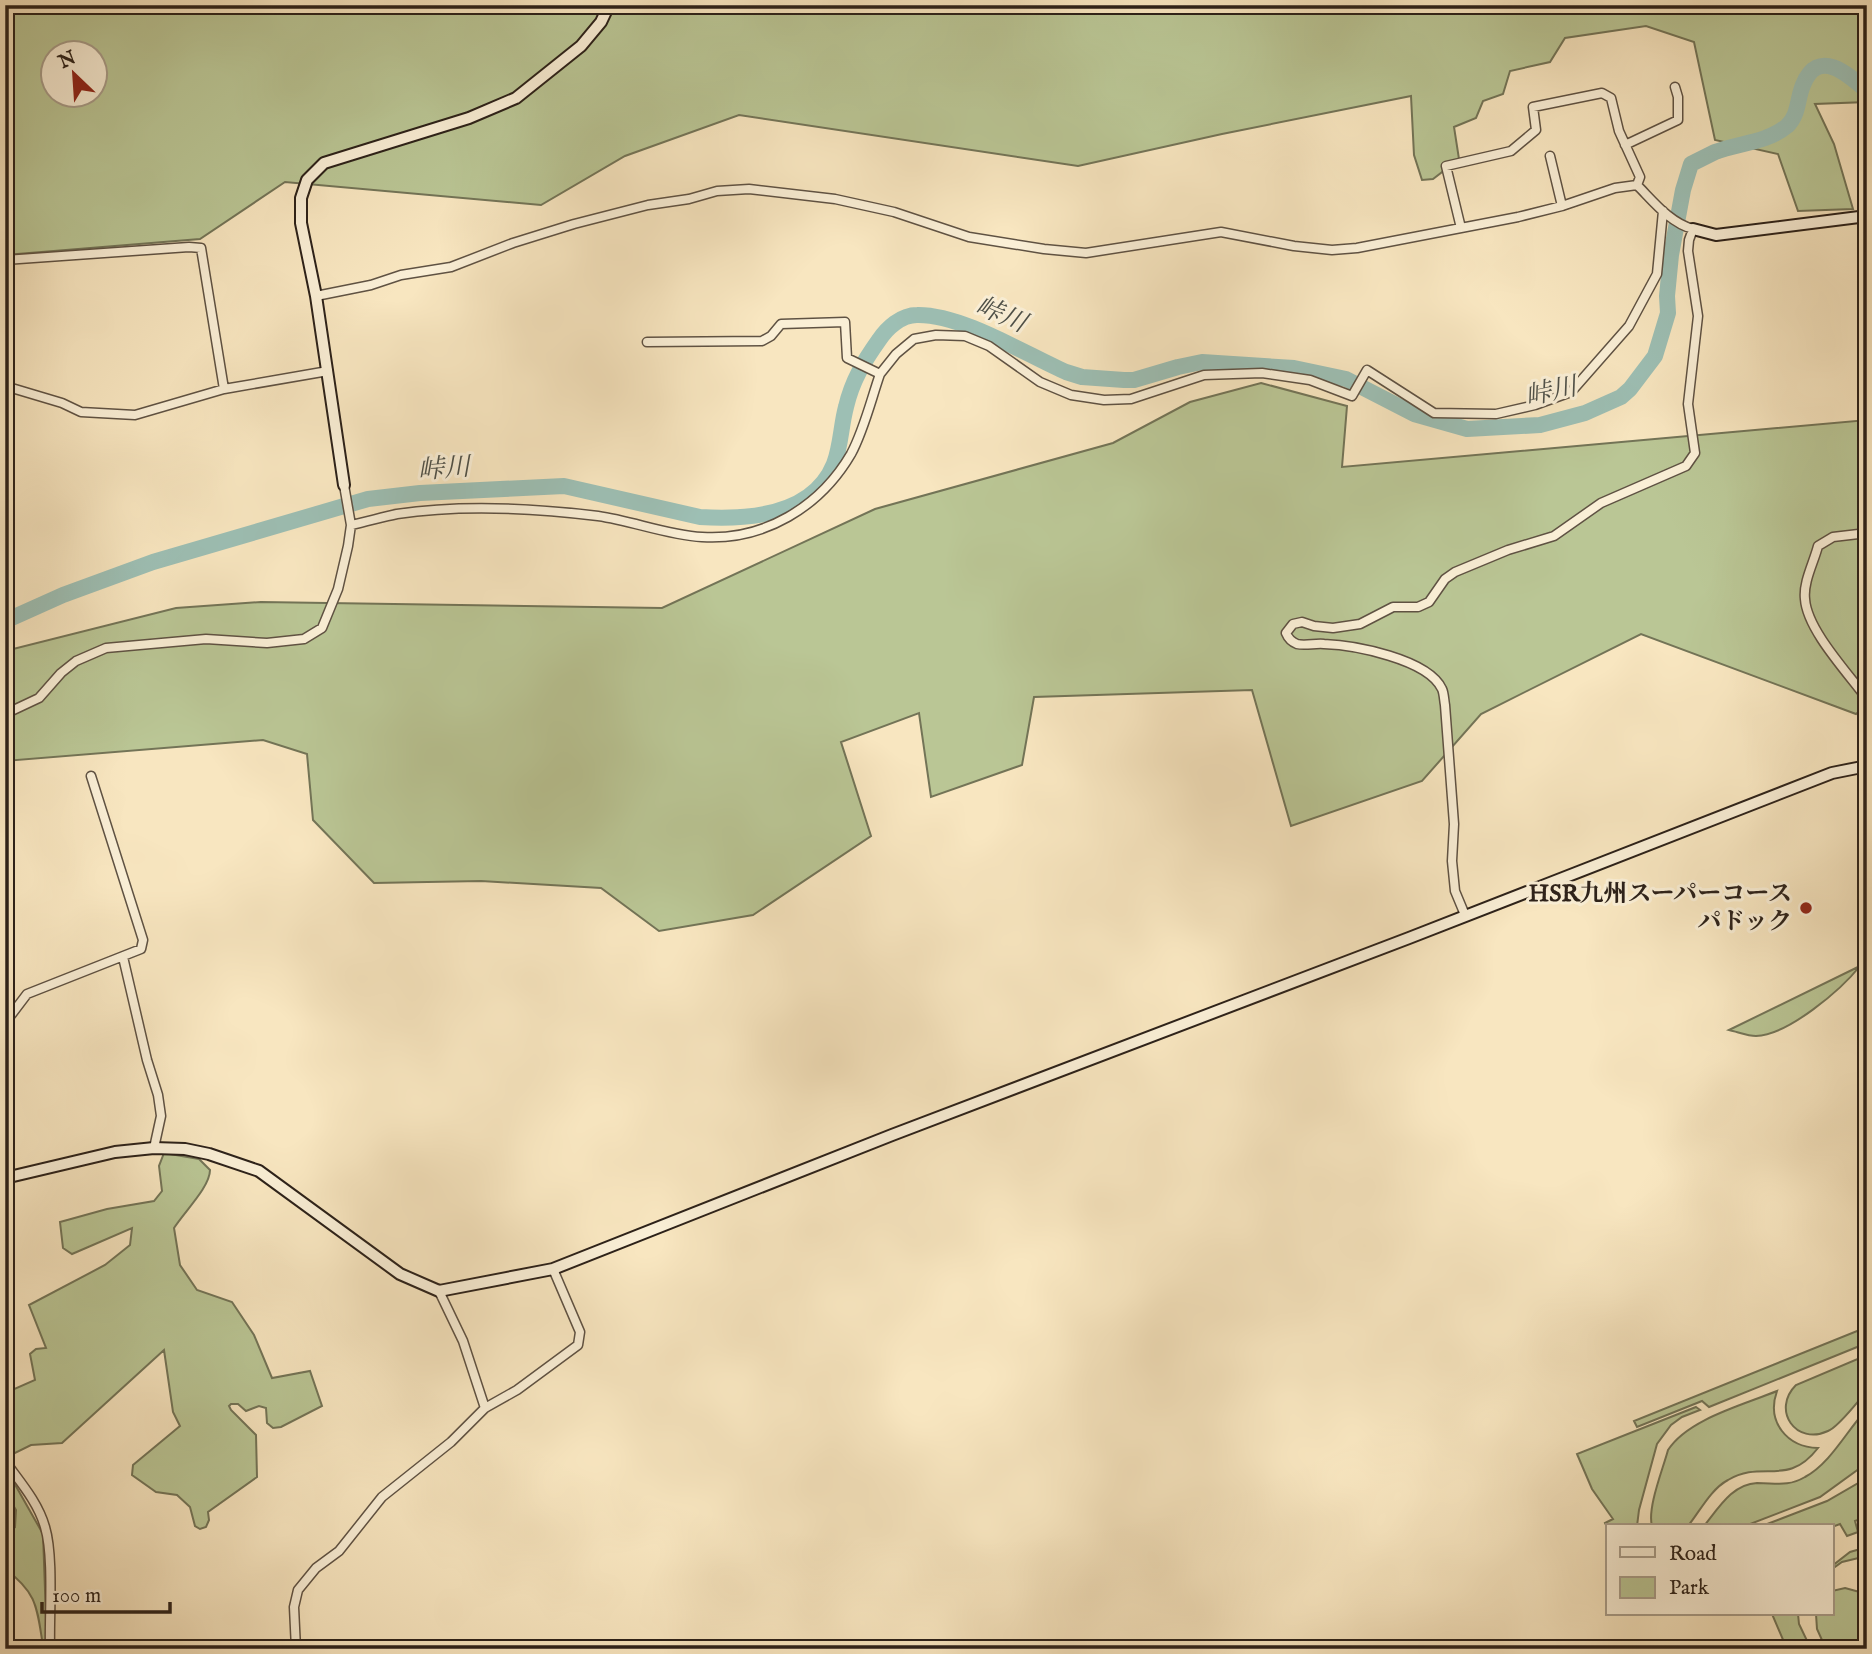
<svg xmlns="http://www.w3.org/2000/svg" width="1872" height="1654" font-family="'IM FELL English','Noto Serif JP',serif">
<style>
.green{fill:#bac695;stroke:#737457;stroke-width:2;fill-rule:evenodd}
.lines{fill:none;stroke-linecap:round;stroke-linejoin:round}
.river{stroke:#9dbfb4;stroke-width:16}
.street-casing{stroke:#5f5243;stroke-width:11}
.secondary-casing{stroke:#2c2119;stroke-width:14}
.street{stroke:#faefd6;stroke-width:8}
.secondary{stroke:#faefd6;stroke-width:10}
.poi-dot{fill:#8f2418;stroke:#faefd6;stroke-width:2.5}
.labels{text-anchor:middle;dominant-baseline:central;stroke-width:6;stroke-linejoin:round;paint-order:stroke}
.poi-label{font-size:24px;font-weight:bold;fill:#2c2119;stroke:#faefd6;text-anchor:end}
.water-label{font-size:26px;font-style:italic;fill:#4e5048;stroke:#faefd6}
</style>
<rect width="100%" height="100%" fill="#f8e6c0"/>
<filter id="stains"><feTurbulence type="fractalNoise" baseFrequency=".00286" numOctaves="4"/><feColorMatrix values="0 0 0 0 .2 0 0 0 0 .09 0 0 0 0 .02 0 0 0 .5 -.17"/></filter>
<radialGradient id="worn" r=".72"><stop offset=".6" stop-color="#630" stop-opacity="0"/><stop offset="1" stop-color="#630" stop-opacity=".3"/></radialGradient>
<path class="green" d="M20,5H1867V102L1815,104L1834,144L1853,209L1798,211L1778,154L1715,140L1694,42L1646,26L1565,38L1550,62L1510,71L1503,94L1483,101L1476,118L1454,127L1459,159L1433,179L1422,180L1414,155L1411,96L1222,134L1078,166L739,115L625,156L541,205L285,182L200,239L5,255V12ZM52,52H94V94H52Z
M1261,383L1347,406L1342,467L1867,420V705L1856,714L1641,634L1481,714L1422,781L1291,826L1252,690L1034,697L1022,765L931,797L919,713L841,742L871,836L753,915L659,931L601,888L481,881L374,883L313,820L307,754L263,740L5,761V651L176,608L261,602L662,608L875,509L1113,443L1190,402Z
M1860,966C1841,990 1788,1035 1756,1036C1748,1036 1738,1032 1729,1030Z
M164,1153L199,1159L210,1170C210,1187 184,1212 174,1228L180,1265L197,1290L232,1302L254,1335L272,1378L310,1371L322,1406L281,1427L273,1428L267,1423L266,1408L259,1406L246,1411L238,1404H231L229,1406L231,1410L256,1435L257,1477L208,1512L209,1520L206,1527L200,1529L195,1526L190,1507L177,1495L156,1492L132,1475L133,1465L180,1426L173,1412L164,1350L62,1443L31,1445L5,1458V1379L10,1391L35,1380L30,1354L36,1349L46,1348L29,1305L105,1265L130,1245L132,1228L72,1254L63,1248L60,1222L107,1209L154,1201L162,1191L159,1166Z
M1867,1327V1343L1709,1407L1702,1401L1637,1427L1634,1421Z
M1867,1355V1392C1856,1402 1840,1426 1828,1431C1796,1446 1771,1410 1796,1385Z
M1777,1391C1766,1422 1787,1447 1818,1448C1787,1488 1763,1459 1728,1480C1711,1489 1700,1511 1688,1526H1652C1647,1508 1663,1469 1668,1450C1688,1419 1743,1405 1777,1391Z
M1696,1407L1700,1410L1682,1417L1671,1425L1657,1444L1639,1510L1637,1526H1608V1529L1605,1523L1613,1519L1592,1489L1577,1454Z
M1867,1409V1463L1820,1497L1745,1526H1704C1718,1509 1732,1484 1757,1483C1776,1483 1788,1487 1805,1477C1831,1463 1847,1430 1867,1409Z
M7,1477L13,1481L43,1534L47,1646H43C37,1609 38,1593 5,1569V1525L15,1527L16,1510L5,1492V1478Z
M1867,1478V1517L1855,1521L1858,1532L1847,1536L1840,1524L1832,1527L1762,1526L1827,1501Z
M1867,1547V1556L1842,1562L1832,1569V1566L1850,1552Z
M1845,1588L1867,1594V1649H1826L1817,1629L1816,1614H1832V1591Z
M1772,1614H1798L1799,1624L1811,1649H1787Z"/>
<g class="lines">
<path class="river" d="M5,621L63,595L153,562L368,499L420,493L564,486L700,517C748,520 813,516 834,464C841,446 841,425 846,407C852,381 864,361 879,340C887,328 901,315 917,315C961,314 1025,354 1066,372L1082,377L1124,380H1134L1178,367L1202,362L1294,368L1346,379L1414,414L1467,429L1540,425L1585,413L1621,397L1630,389L1655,356L1668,313L1667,296L1671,255L1683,190L1691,164C1699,160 1707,156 1715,152C1738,143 1767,143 1787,126C1799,115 1797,99 1803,85C1818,47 1848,74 1867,91"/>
<defs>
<path id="street" d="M1625,145L1678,120V97L1675,87
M1550,156L1562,206
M1461,228L1446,166L1511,151L1536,130L1533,107L1602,93L1611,98L1619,131L1640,177L1637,185
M5,260L189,247L201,248L224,389
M316,296L371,285L401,275L451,267L513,243L574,224L648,205L689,199L717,191L749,189L835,199L894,212L969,237L1044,249L1086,253L1221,232L1294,246L1332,250L1357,248L1518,217L1562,206L1615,188L1637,185C1653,201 1670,223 1693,229L1689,240L1688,251L1698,316L1688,404L1695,453L1686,466L1601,503L1554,536L1508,550L1455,572L1445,579L1429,602L1418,607H1393L1360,624L1333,628L1314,626L1302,622L1293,624L1286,633C1288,638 1292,642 1297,644C1305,646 1316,643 1324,644C1354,645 1428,659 1442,689C1444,693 1444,700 1445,705L1454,824L1452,861L1455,891L1465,915
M647,342L762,341L771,336L781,324L845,322L847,358L880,374L896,354L914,339L936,335L965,336L989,346L1040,382L1071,395L1104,400L1131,399L1204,375L1262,373L1310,380L1352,396L1367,370L1434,413L1496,414L1535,405L1571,392L1629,326L1657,274L1663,211
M5,386L62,403L81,412L135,415L224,389L328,371
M351,525C366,522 382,517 397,514C463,504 533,508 598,516C633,521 667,535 702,537C764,541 820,507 851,454C864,430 871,400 880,374
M1867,533L1833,537L1818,546C1814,562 1803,582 1805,599C1807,630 1848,673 1867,699
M5,714L39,698L61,673L76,661L106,648L206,639L267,643L304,639L322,628L338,589L348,546L351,525L344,485
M123,957L147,1060L158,1095L161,1116L154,1148
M5,1023L27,994L141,949L143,940L91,776
M439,1291L463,1341L485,1408
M5,1461C20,1482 38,1502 45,1527C54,1557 49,1616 50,1649
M296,1649L294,1607L298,1590L316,1568L339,1551L382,1497L451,1442L485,1408L517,1390L578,1345L580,1332L553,1269"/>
<path id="secondary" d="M1693,229L1716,235L1867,216
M344,485L316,296L301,223V198L307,180L324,163L469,118L516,98L581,46L601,22L609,5
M5,1178L115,1152L154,1148L185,1149L209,1154L259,1171L400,1274L439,1291L553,1269L892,1135L1409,938L1832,773L1867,766"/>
</defs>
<use href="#street" class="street-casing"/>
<use href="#secondary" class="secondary-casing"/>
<use href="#street" class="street"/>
<use href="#secondary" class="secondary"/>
</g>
<circle class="poi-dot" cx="1806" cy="908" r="7"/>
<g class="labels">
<g class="poi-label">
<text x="1792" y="894">HSR九州スーパーコース<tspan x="1792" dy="28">パドック</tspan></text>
</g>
<g class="water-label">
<text transform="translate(1001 315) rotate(23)">峠川</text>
<text transform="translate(1551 392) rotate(-12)">峠川</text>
<text transform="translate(444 469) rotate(-4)">峠川</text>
</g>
</g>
<rect width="1872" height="1654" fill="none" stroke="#f8e6c0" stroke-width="28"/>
<rect x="7" y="7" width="1858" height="1640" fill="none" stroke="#2c2119" stroke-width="3.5"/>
<rect x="14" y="14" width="1844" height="1626" fill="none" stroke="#2c2119" stroke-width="2"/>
<rect x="1606" y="1524" width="228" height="91" fill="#faefd6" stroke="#a89d8a" stroke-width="2"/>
<rect x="1620" y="1547" width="35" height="10" fill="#faefd6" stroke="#a89d8a" stroke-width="2"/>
<text x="1669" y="1560" font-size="21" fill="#2c2119">Road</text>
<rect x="1620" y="1577" width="35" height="21" fill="#bac695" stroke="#a89d8a" stroke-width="2"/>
<text x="1669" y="1594" font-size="21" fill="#2c2119">Park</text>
<g transform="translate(74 74) rotate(335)"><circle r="33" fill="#faefd6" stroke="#a89d8a" stroke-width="2"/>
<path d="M0-5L12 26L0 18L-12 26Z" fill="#8f2418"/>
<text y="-10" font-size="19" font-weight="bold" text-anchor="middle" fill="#2c2119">N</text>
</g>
<path d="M42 1602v10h128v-10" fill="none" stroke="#2c2119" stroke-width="3.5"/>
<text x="52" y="1602" font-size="21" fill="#2c2119" stroke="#faefd6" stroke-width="5" paint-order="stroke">100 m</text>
<rect width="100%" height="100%" filter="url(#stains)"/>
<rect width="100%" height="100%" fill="url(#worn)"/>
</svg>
